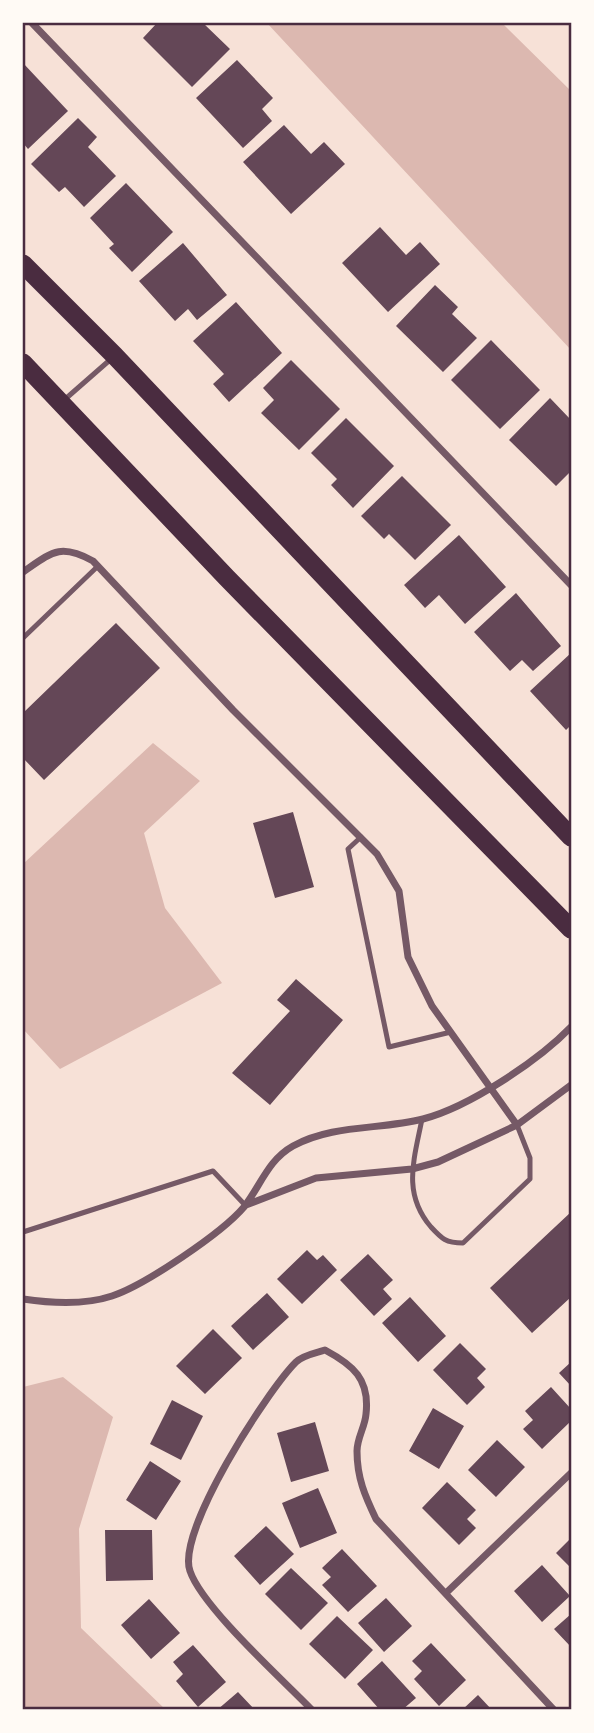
<svg xmlns="http://www.w3.org/2000/svg" width="594" height="1733" font-family="'Sofia Sans Condensed',sans-serif">
<style>
.water{fill:#dcb8b0}
.building{fill:#644757}
.lines{fill:none;stroke-linecap:round;stroke-linejoin:round}
.service{stroke:#755966;stroke-width:5}
.minor{stroke:#755966;stroke-width:7}
.trunk{stroke:#4a2c40;stroke-width:19}
.neatline{fill:none;stroke:#4a2c40;stroke-width:2.5}
</style>
<rect width="100%" height="100%" fill="#f7e1d7"/>
<path class="water" d="M267,23H502L571,91V350Z
M153,743L200,781L144,833L165,908L222,983L60,1069L23,1029V864Z
M63,1377L113,1417L79,1529L81,1628L166,1710H23V1387Z"/>
<path class="building" d="M157,23H203L230,49L192,87L143,38Z
M237,60L273,98L262,109L272,121L243,148L196,98Z
M23,63L68,111L28,149L23,143Z
M78,118L97,137L88,147L116,176L84,207L65,187L59,192L31,164Z
M284,125L311,154L324,142L345,164L291,214L243,162Z
M126,183L173,232L132,272L109,248L114,244L90,218Z
M380,227L406,255L420,242L440,264L388,312L342,263Z
M183,243L227,295L197,320L188,309L175,321L139,281Z
M435,285L458,307L452,314L477,338L443,372L396,326Z
M236,302L282,353L229,402L213,384L224,374L193,341Z
M491,340L540,390L500,429L451,380Z
M291,360L340,409L299,450L261,413L274,400L263,388Z
M550,398L571,420V471L556,486L509,440Z
M346,418L394,466L353,508L331,485L337,479L311,453Z
M402,476L451,525L415,560L389,534L384,539L361,516Z
M459,535L506,587L465,624L439,595L425,608L404,585Z
M516,593L561,646L533,671L522,660L510,671L474,632Z
M116,623L160,668L44,780L23,758V713Z
M571,653V725L566,730L530,691Z
M293,812L314,887L275,898L253,823Z
M296,979L343,1020L270,1105L232,1073L290,1011L277,1000Z
M571,1212V1297L532,1333L490,1288Z
M307,1250L317,1260L323,1255L337,1270L302,1304L277,1279Z
M368,1254L393,1280L383,1289L392,1299L374,1316L340,1280Z
M267,1293L289,1317L253,1350L231,1326Z
M410,1297L446,1336L418,1362L382,1323Z
M213,1329L242,1358L205,1394L176,1366Z
M460,1343L486,1369L477,1378L485,1387L467,1405L433,1370Z
M571,1362V1386L559,1373Z
M551,1387L571,1409V1421L542,1449L523,1429L533,1420L525,1411Z
M172,1400L203,1416L181,1460L150,1444Z
M433,1408L464,1426L439,1469L409,1451Z
M315,1422L329,1471L291,1482L277,1433Z
M497,1440L525,1467L496,1497L468,1470Z
M150,1461L181,1481L156,1520L126,1500Z
M447,1482L476,1510L467,1519L476,1528L459,1545L422,1508Z
M318,1488L337,1533L300,1548L282,1503Z
M266,1526L294,1554L260,1585L234,1556Z
M105,1530H152L153,1580L106,1581Z
M571,1538V1568L556,1553Z
M342,1549L377,1586L348,1612L322,1585L331,1577L322,1568Z
M542,1565L570,1596L542,1622L514,1591Z
M291,1568L328,1603L301,1630L265,1594Z
M386,1598L412,1626L384,1652L358,1623Z
M149,1599L180,1633L151,1659L121,1625Z
M571,1614V1647L554,1629Z
M337,1616L373,1650L345,1679L309,1644Z
M431,1643L466,1680L439,1706L414,1679L422,1671L412,1661Z
M193,1645L226,1682L198,1707L176,1681L183,1674L173,1662Z
M382,1661L416,1698L402,1710H380L357,1684Z
M238,1692L255,1710H217Z
M478,1695L492,1710H462Z"/>
<g class="lines">
<path class="service" d="M63,401L111,359
M23,638L98,566
M361,837L348,849L389,1047L451,1032
M422,1119C414,1160 402,1193 431,1227C442,1239 446,1243 463,1243L530,1179V1158L517,1125
M23,1232L213,1171L245,1205"/>
<path class="minor" d="M32,23L571,585
M23,572C52,552 60,543 93,561L233,710L377,854L399,891L408,957L432,1006L517,1125
M246,1205L316,1178L412,1169L438,1162L517,1125L571,1085
M23,1299C50,1303 85,1305 112,1296C145,1285 222,1233 244,1207C261,1185 268,1160 293,1146C333,1124 380,1130 423,1119C469,1107 538,1061 571,1027
M446,1593L571,1473
M312,1710C283,1680 202,1607 190,1571C176,1532 267,1391 296,1362C303,1355 316,1353 325,1350C353,1365 370,1379 366,1414C365,1427 357,1438 357,1451C357,1478 365,1496 376,1519L554,1710"/>
<path class="trunk" d="M23,264L115,356L571,837
M23,363L227,578L571,929"/>
</g>
<rect width="594" height="1733" fill="none" stroke="#fffaf5" stroke-width="49"/>
<rect x="24" y="24" width="546" height="1684" class="neatline"/>
</svg>
